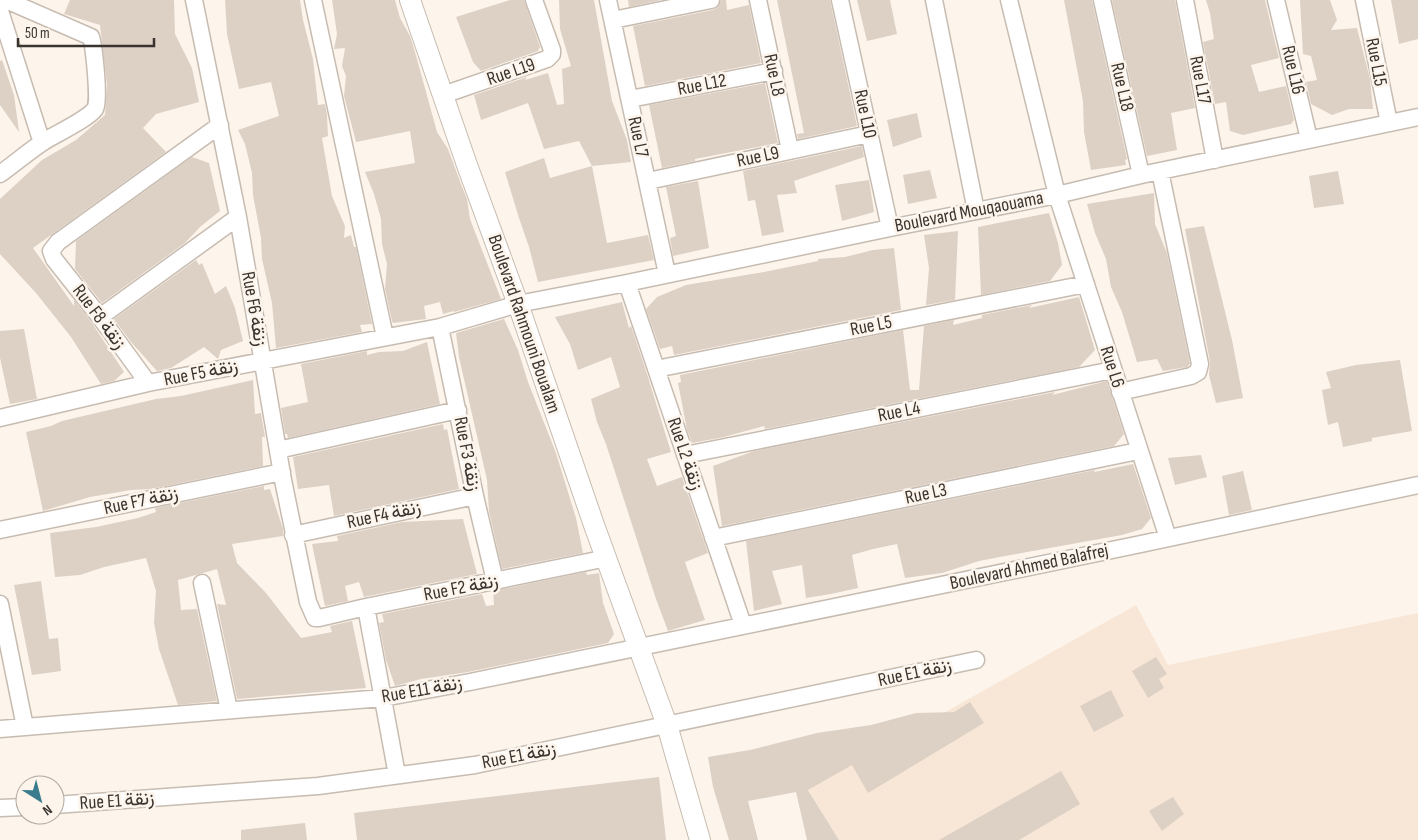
<svg xmlns="http://www.w3.org/2000/svg" width="1418" height="840" font-family="'Sofia Sans Condensed',Vazirmatn,sans-serif">
<style>
.built{fill:#f8e7d6}
.building{fill:#ddd1c6}
.lines{fill:none;stroke-linecap:round;stroke-linejoin:round}
.minor-casing{stroke:#c7bcb1;stroke-width:19}
.tertiary-casing{stroke:#c7bcb1;stroke-width:22}
.minor{stroke:#fff;stroke-width:16}
.tertiary{stroke:#fff;stroke-width:20}
.labels{text-anchor:middle;dominant-baseline:central;stroke-width:5;stroke-linejoin:round;paint-order:stroke}
.street-label{font-size:19px;fill:#393430;stroke:#fdf4eb}
</style>
<rect width="100%" height="100%" fill="#fdf4eb"/>
<path class="built" d="M1136,605L1168,665L1418,613V840H839L808,789Z"/>
<path class="building" d="M70,0H174L175,34L192,68L199,102L156,114L143,128L166,152L33,248L74,306V300L92,323L124,372L114,381L101,384L71,337L36,293L0,254V199L42,160L76,140L105,115L107,85L100,25L64,14Z
M225,0H300L303,20L313,59L318,105L325,104L327,115L328,136L322,138L332,196L345,226L344,238L351,235L354,247H356L372,324L360,325L362,332L276,348L272,303L262,259L261,238L253,195L252,173L245,144L238,130L279,116L271,82L239,89L227,34Z
M332,0H395L400,18L410,36L415,52L437,132L448,149L461,184L467,199L470,219L501,299L454,312V311L443,314L440,302L424,306L426,319L393,323L392,321L385,289L387,264L382,244L381,219L374,194L365,172L415,163L410,131L356,142L344,96L346,76L342,66L345,48L334,49L337,34Z
M510,0H524L540,47L538,51L481,71L473,62L456,17Z
M559,0H594L612,101L627,140L631,162L592,166L579,141L544,149L528,103L481,120L474,95L527,77L525,80L548,73L557,105L564,104L562,69L571,66L560,29Z
M628,0H661L629,7Z
M721,0H726L727,10L749,5L761,63L645,86L633,26L713,10L718,7Z
M777,0H830L857,126L798,139L797,134L804,133Z
M857,0H890L897,34L867,41Z
M1064,0H1092L1127,159L1125,160L1126,165L1091,170L1084,132L1083,101Z
M1112,0H1175L1195,108L1171,113L1177,150L1147,156Z
M1206,0H1265L1279,58L1251,65L1259,92L1286,86L1294,120L1291,124L1243,135L1230,131L1226,102L1215,104L1203,42L1214,39L1210,13Z
M1300,0H1330L1337,20L1331,30L1357,28L1370,79L1373,109H1349L1332,115L1311,104L1306,82L1317,80L1311,56L1303,54Z
M1391,0H1418V39L1399,44Z
M2,60L14,95L19,132L0,105V61Z
M765,83L778,143L695,159V161L662,168L649,105Z
M917,113L922,137L893,147L887,120Z
M862,146L864,157L794,181L797,193L777,195L784,232L762,236L755,200L748,201L743,171Z
M192,157L209,163L220,211L200,227L185,243L102,303L75,269L76,241Z
M544,158L550,178L592,166L607,243L648,235L654,260L538,282L529,247L519,218L505,172Z
M930,170L937,198L908,204L903,175Z
M1338,171L1344,204L1314,208L1309,176Z
M869,180L874,212L842,221L835,185Z
M698,181L709,248L673,256L670,238L676,236L666,187Z
M1154,193L1155,224L1167,253L1190,364L1187,367L1163,371L1157,359L1137,362L1122,312L1111,287L1106,259L1095,233L1087,204Z
M1049,213L1058,243L1062,265L1050,281L981,295L978,227Z
M1204,226L1232,340L1243,398L1216,403L1209,375L1210,362L1185,229Z
M958,231L955,300L926,305L929,268L924,235Z
M894,248L901,310L674,355L672,346L660,349L646,309L657,297L686,285L764,272L818,261V259L845,257L873,250Z
M196,260L199,265L202,263L215,294L226,286L235,308L243,341L221,350L218,359L204,347L171,368L157,371L131,342L114,319Z
M1079,297L1095,350L1079,367L765,429L764,426L724,437L692,443L687,430L678,383L681,382L680,375L903,330L910,390H919L924,326L954,320L953,325L982,318V315L1032,305L1029,308Z
M622,302L629,328L631,326L648,377L671,452L647,459L657,486L682,477L708,553L685,562L705,620L668,631L656,599L606,444L597,422L591,399L620,387L611,357L578,370L570,344L555,317Z
M504,319L518,350L528,382L556,453L576,518L583,553L502,569L489,511L487,480L459,357L456,333Z
M24,329L37,399L10,404L0,358V331Z
M427,342L440,404L288,438L287,434H285L281,408L308,402L301,364L367,351V355L379,352V354V352L403,351Z
M1400,360L1412,431L1372,438V441L1343,447L1338,422L1328,425L1322,390L1331,388L1326,372L1356,365Z
M253,380L255,414L261,413L265,437H262L263,466L151,489L131,490L90,497L43,511L26,432L51,426L62,421L156,399L181,396Z
M1107,381L1124,434L1114,446L722,526L713,466L754,451L1055,392L1052,395Z
M443,424L444,430L447,429L459,489L334,516L329,485L298,489L293,457Z
M1201,455L1207,477L1175,485L1168,458Z
M1133,464L1151,518L1142,529L1122,535L1005,556L979,561L942,573L905,578L897,544L873,549L852,555L858,588L831,594L806,598L802,565L772,571L782,604L754,611L746,541L1095,470L1094,472Z
M1243,471L1252,510L1229,515L1222,476Z
M264,486V490L270,489L283,529V536L232,544L237,563L266,593L301,638L332,632L330,626L352,621L366,688L237,699L217,604L226,605L217,569L178,580L181,610L197,609L217,701L178,705L159,649L154,623L156,591L146,558L104,567L80,575L55,577L50,533L96,527L138,518L156,512L155,508Z
M463,519L477,574L364,597L359,582L345,586L348,601L325,606L312,544L338,541L337,536L402,522Z
M586,572L587,575L599,573L603,603L614,634L608,643L468,672L421,679L395,686L386,660L379,623L384,622L382,614L482,594L486,606L494,605L493,591Z
M41,581L49,639L58,638L61,671L32,675L14,585Z
M1156,657L1167,674L1159,679L1164,688L1148,698L1132,671Z
M1111,690L1124,716L1094,732L1080,706Z
M970,702L984,723L868,793L852,765L808,790L839,840H807L796,792L748,801L758,840H729L713,787L708,757L750,750L817,733L871,725L916,713L954,712Z
M1061,771L1080,804L1019,840H939Z
M659,777L666,840H357L354,813Z
M1173,797L1184,814L1162,831L1149,811Z
M305,823L307,840H241V830Z"/>
<g class="lines">
<defs>
<path id="minor" d="M194,0L238,217L283,480L308,602L315,618H319L366,607L607,558
M313,0L385,337
M608,0L667,274
M758,0L790,150
M840,0L890,228
M934,0L976,211
M1009,0L1057,195L1168,538
M1102,0L1141,175
M1185,0L1215,160
M1276,0L1309,139
M1364,0L1389,123
M0,11L42,143
M613,20L711,0
M443,95L547,59L552,54V50L534,0
M630,99L774,71
M0,174C14,164 28,152 43,142C54,135 88,119 95,109C100,101 94,47 91,37L6,0
M648,181L869,134
M627,283L743,625
M100,317L238,217
M440,327L475,496L495,581
M656,369L1086,284
M148,383L100,317L54,259L51,251L58,242L220,125
M1120,392L1191,376L1198,372L1200,364L1160,171
M0,418L148,383L440,327L518,304L627,283L890,228L1057,195L1141,175L1418,117
M278,450L458,410
M685,455L1113,370
M0,530L282,472
M293,535L475,496
M713,538L1138,451
M202,583L229,710
M0,604L25,727
M366,607L397,775
M0,729L383,698L470,682L1141,544L1418,485
M55,805L318,786L475,765L976,660
M0,808L25,807"/>
<path id="tertiary" d="M410,0L467,165L518,304L594,525L667,725L700,840"/>
</defs>
<use href="#minor" class="minor-casing"/>
<use href="#tertiary" class="tertiary-casing"/>
<use href="#minor" class="minor"/>
<use href="#tertiary" class="tertiary"/>
</g>
<g class="labels">
<g class="street-label">
<text transform="translate(1376 62) rotate(79)">Rue L15</text>
<text transform="translate(1293 70) rotate(77)">Rue L16</text>
<text transform="translate(511 72) rotate(-19)">Rue L19</text>
<text transform="translate(774 75) rotate(78)">Rue L8</text>
<text transform="translate(1200 80) rotate(79)">Rue L17</text>
<text transform="translate(702 85) rotate(-11)">Rue L12</text>
<text transform="translate(1122 87) rotate(77)">Rue L18</text>
<text transform="translate(865 114) rotate(78)">Rue L10</text>
<text transform="translate(638 137) rotate(78)">Rue L7</text>
<text transform="translate(758 157) rotate(-12)">Rue L9</text>
<text transform="translate(969 212) rotate(-11)">Boulevard Mouqaouama</text>
<text transform="translate(254 309) rotate(80)">Rue F6 زنقة</text>
<text transform="translate(99 317) rotate(53)">Rue F8 زنقة</text>
<text transform="translate(524 324) rotate(71)">Boulevard Rahmouni Boualam</text>
<text transform="translate(871 326) rotate(-11)">Rue L5</text>
<text transform="translate(1112 367) rotate(72)">Rue L6</text>
<text transform="translate(201 373) rotate(-11)">Rue F5 زنقة</text>
<text transform="translate(899 412) rotate(-11)">Rue L4</text>
<text transform="translate(467 454) rotate(79)">Rue F3 زنقة</text>
<text transform="translate(685 454) rotate(71)">Rue L2 زنقة</text>
<text transform="translate(926 494) rotate(-12)">Rue L3</text>
<text transform="translate(141 501) rotate(-12)">Rue F7 زنقة</text>
<text transform="translate(384 515) rotate(-12)">Rue F4 زنقة</text>
<text transform="translate(1029 567) rotate(-12)">Boulevard Ahmed Balafrej</text>
<text transform="translate(461 588) rotate(-11)">Rue F2 زنقة</text>
<text transform="translate(915 673) rotate(-12)">Rue E1 زنقة</text>
<text transform="translate(422 690) rotate(-10)">Rue E11 زنقة</text>
<text transform="translate(519 756) rotate(-11)">Rue E1 زنقة</text>
<text transform="translate(117 801) rotate(-4)">Rue E1 زنقة</text>
</g>
</g>
<g transform="translate(40 800) rotate(144)"><circle r="24" fill="#fdf4eb" stroke="#afa7a0"/>
<path d="M0-4L9 19L0 12L-9 19Z" fill="#397c8d"/>
<text y="-8" font-size="14" font-weight="bold" text-anchor="middle" fill="#393430">N</text>
</g>
<path d="M18 38v8h136v-8" fill="none" stroke="#393430" stroke-width="2.5"/>
<text x="25" y="38" font-size="15" fill="#393430" stroke="#fdf4eb" stroke-width="4" paint-order="stroke">50 m</text>
</svg>
